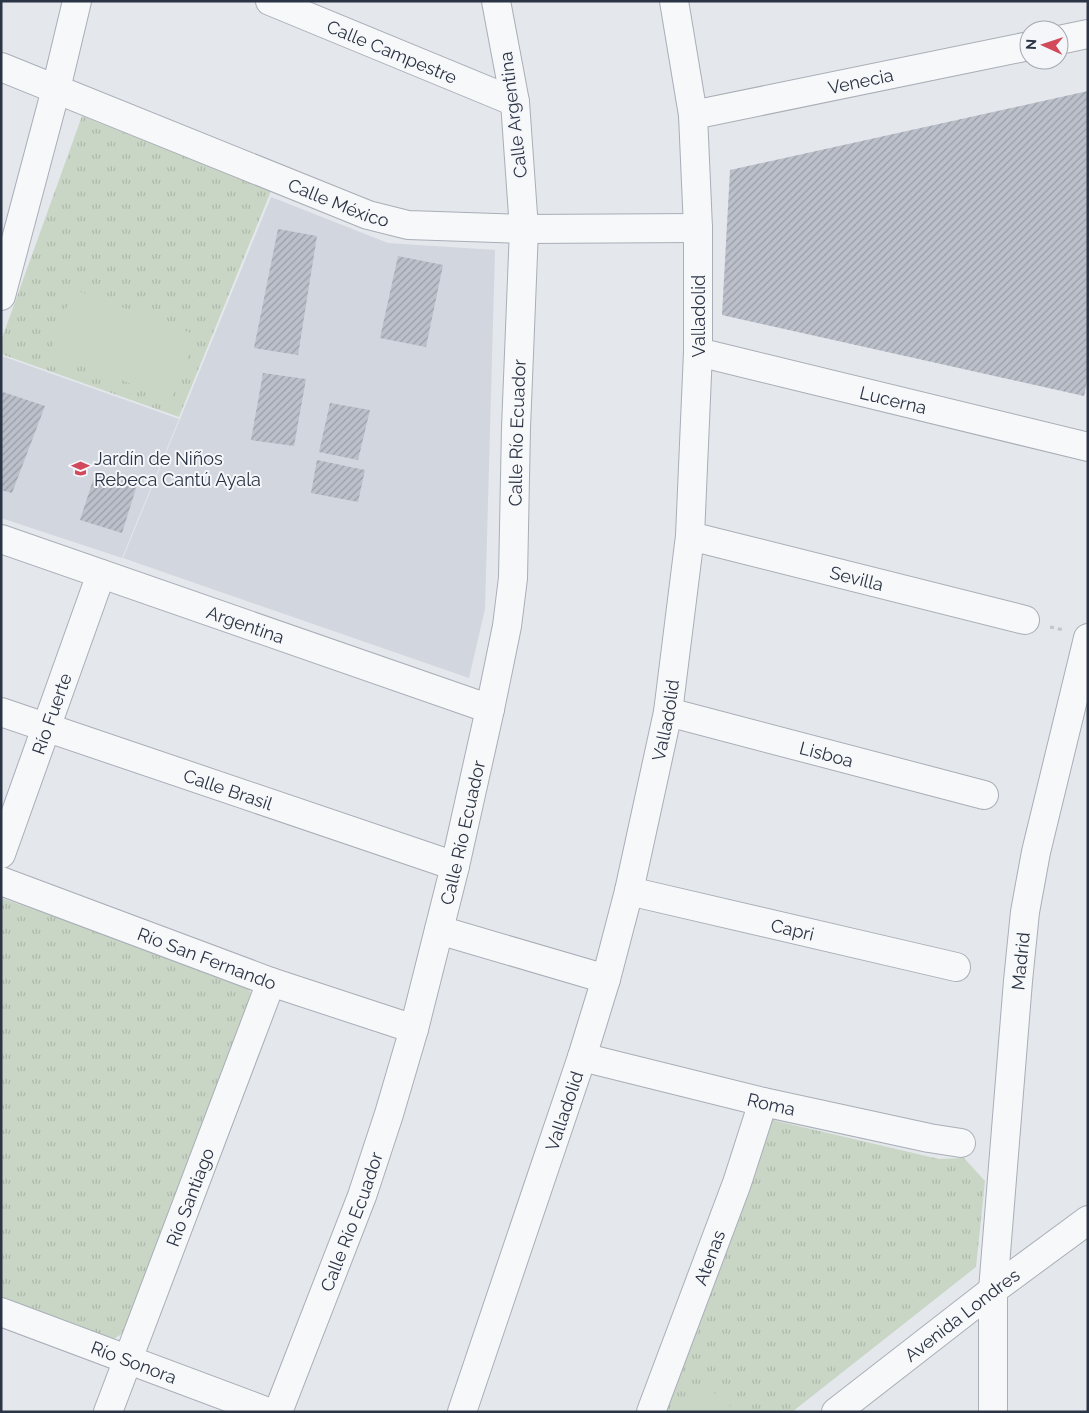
<svg xmlns="http://www.w3.org/2000/svg" width="1089" height="1413" font-family="Raleway,sans-serif">
<style>
.built{fill:#d2d6de}
.grass{fill:url(#grass-tufts)}
.garden{fill:#c9d6c5}
.building{fill:url(#building-hatch)}
.lines{fill:none;stroke-linecap:round;stroke-linejoin:round}
.street-casing{stroke:#a9aeb7;stroke-width:30}
.path{stroke:#c2c5cb;stroke-width:3;stroke-dasharray:4 4;stroke-linecap:butt}
.street{stroke:#f7f8fa;stroke-width:28}
.labels{text-anchor:middle;dominant-baseline:central;stroke-width:4;stroke-linejoin:round;paint-order:stroke}
.street-label{font-size:18px;fill:#2b3445;stroke:#f4f6f9}
.poi-label{font-size:18px;fill:#2b3445;stroke:#f4f6f9;text-anchor:start}
</style>
<defs>
<pattern id="grass-tufts" width="24" height="20" patternUnits="userSpaceOnUse" patternTransform="scale(1.25)"><rect width="24" height="20" fill="#c9d6c5"/><path d="M3 7l-1-3M5 7V3M7 7l1-3M15 17l-1-3M17 17v-4M19 17l1-3" fill="none" stroke="#adb8ab"/></pattern>
<pattern id="building-hatch" width="6" height="6" patternUnits="userSpaceOnUse" patternTransform="scale(1.25)"><rect width="6" height="6" fill="#bbc0ca"/><path d="M-1 1l2-2M0 6l6-6M5 7l2-2" fill="none" stroke="#989da6"/></pattern>
</defs>
<rect width="100%" height="100%" fill="#e4e7ec"/>
<path class="built" d="M271,197L388,243L495,250L485,609L469,678L123,558Z
M2,356L179,419L122,558L1,518Z"/>
<path class="grass" d="M82,116L271,191L179,417L1,354V341Z
M1,898L245,983L255,1000L125,1332L112,1340L1,1297Z
M768,1119L939,1159L964,1158L985,1181L976,1267L792,1412H664Z"/>
<path class="garden" d="M73,289L196,335L172,398L50,355Z
M705,1386L738,1412H686Z"/>
<path class="building" d="M1088,91V377L1084,396L722,315L730,170Z
M278,229L317,236L298,355L254,348Z
M398,256L443,265L426,347L380,338Z
M263,373L306,379L294,446L251,440Z
M3,392L45,406L12,493L1,490V397Z
M330,403L370,410L358,460L319,452Z
M317,460L365,470L358,502L311,493Z
M96,471L137,485L122,533L80,520Z"/>
<g class="lines">
<defs>
<g id="street">
<path id="s1" d="M270,1L515,102"/>
<path d="M1059,40L1088,34"/>
<path id="s2" d="M1,67L368,215L408,225L524,229L698,228"/>
<path id="s3" d="M693,115L1029,46"/>
<path d="M1,296L56,89L77,1"/>
<path id="s4" d="M698,352L1088,447"/>
<path id="s5" d="M690,536L1025,620"/>
<path id="s6" d="M1,539L490,709"/>
<path id="s7" d="M1,712L455,866"/>
<path id="s8" d="M668,712L984,795"/>
<path id="s9" d="M1,854L101,574"/>
<path id="s10" d="M1,881L271,982L414,1029"/>
<path id="s11" d="M629,891L956,967"/>
<path d="M439,930L606,979"/>
<path id="s12" d="M582,1057L763,1102L929,1138L961,1143"/>
<path id="s13" d="M1,1312L268,1412"/>
<path id="s14" d="M108,1412L271,982"/>
<path id="s15" d="M278,1412L362,1196L389,1114L414,1029L455,866L490,709L507,626L513,578L516,428L524,229L515,102L496,1"/>
<path id="s16" d="M462,1412L582,1057L606,979L629,891L668,712L690,536L698,352V228L693,115L674,1"/>
<path id="s17" d="M651,1412L737,1183L763,1102"/>
<path id="s18" d="M836,1412L993,1290L1088,1220"/>
<path id="s19" d="M993,1412V1290L1018,981L1025,912L1036,852L1088,638"/>
</g>
</defs>
<use href="#street" class="street-casing"/>
<path class="path" d="M1050,627L1064,630"/>
<use href="#street" class="street"/>
</g>
<defs>
<symbol id="school-bare" viewBox="-9 -9 18 18"><path d="M0-5L7-2L0 1L-7-2ZM-4 1L0 2.5L4 1V4Q0 6-4 4Z" fill="#d1495b" stroke="#f4f6f9" stroke-width="2.5" paint-order="stroke"/></symbol>
</defs>
<g fill-rule="evenodd">
<use href="#school-bare" x="68" y="456" width="25" height="25"/>
</g>
<g class="labels">
<g class="street-label">
<text stroke="none"><textPath href="#s1" startOffset="132">Calle Campestre</textPath></text>
<text stroke="none"><textPath href="#s3" startOffset="171">Venecia</textPath></text>
<text transform="translate(513 115) rotate(-97)">Calle Argentina</text>
<text stroke="none"><textPath href="#s2" startOffset="364">Calle México</textPath></text>
<text stroke="none"><textPath href="#s16" startOffset="1128">Valladolid</textPath></text>
<text stroke="none"><textPath href="#s4" startOffset="201">Lucerna</textPath></text>
<text stroke="none"><textPath href="#s15" startOffset="1014">Calle Río Ecuador</textPath></text>
<text stroke="none"><textPath href="#s5" startOffset="172">Sevilla</textPath></text>
<text stroke="none"><textPath href="#s6" startOffset="259">Argentina</textPath></text>
<text stroke="none"><textPath href="#s9" startOffset="149">Río Fuerte</textPath></text>
<text stroke="none"><textPath href="#s16" startOffset="722">Valladolid</textPath></text>
<text stroke="none"><textPath href="#s8" startOffset="164">Lisboa</textPath></text>
<text stroke="none"><textPath href="#s7" startOffset="240">Calle Brasil</textPath></text>
<text stroke="none"><textPath href="#s15" startOffset="609">Calle Río Ecuador</textPath></text>
<text stroke="none"><textPath href="#s11" startOffset="168">Capri</textPath></text>
<text stroke="none"><textPath href="#s10" startOffset="220">Río San Fernando</textPath></text>
<text stroke="none"><textPath href="#s19" startOffset="452">Madrid</textPath></text>
<text stroke="none"><textPath href="#s12" startOffset="195">Roma</textPath></text>
<text stroke="none"><textPath href="#s16" startOffset="318">Valladolid</textPath></text>
<text stroke="none"><textPath href="#s14" startOffset="230">Río Santiago</textPath></text>
<text stroke="none"><textPath href="#s15" startOffset="204">Calle Río Ecuador</textPath></text>
<text stroke="none"><textPath href="#s17" startOffset="165">Atenas</textPath></text>
<text stroke="none"><textPath href="#s18" startOffset="159">Avenida Londres</textPath></text>
<text stroke="none"><textPath href="#s13" startOffset="142">Río Sonora</textPath></text>
</g>
<g class="poi-label">
<text x="94" y="458">Jardín de Niños<tspan x="94" dy="21">Rebeca Cantú Ayala</tspan></text>
</g>
</g>
<rect width="1089" height="1413" fill="none" stroke="#2b3445" stroke-width="5"/>
<g transform="translate(1044 45) rotate(273)"><circle r="24" fill="#f4f6f9" stroke="#a4a8b1"/>
<path d="M0-4L9 19L0 12L-9 19Z" fill="#d1495b"/>
<text y="-8" font-size="14" font-weight="bold" text-anchor="middle" fill="#2b3445">N</text>
</g>
</svg>
